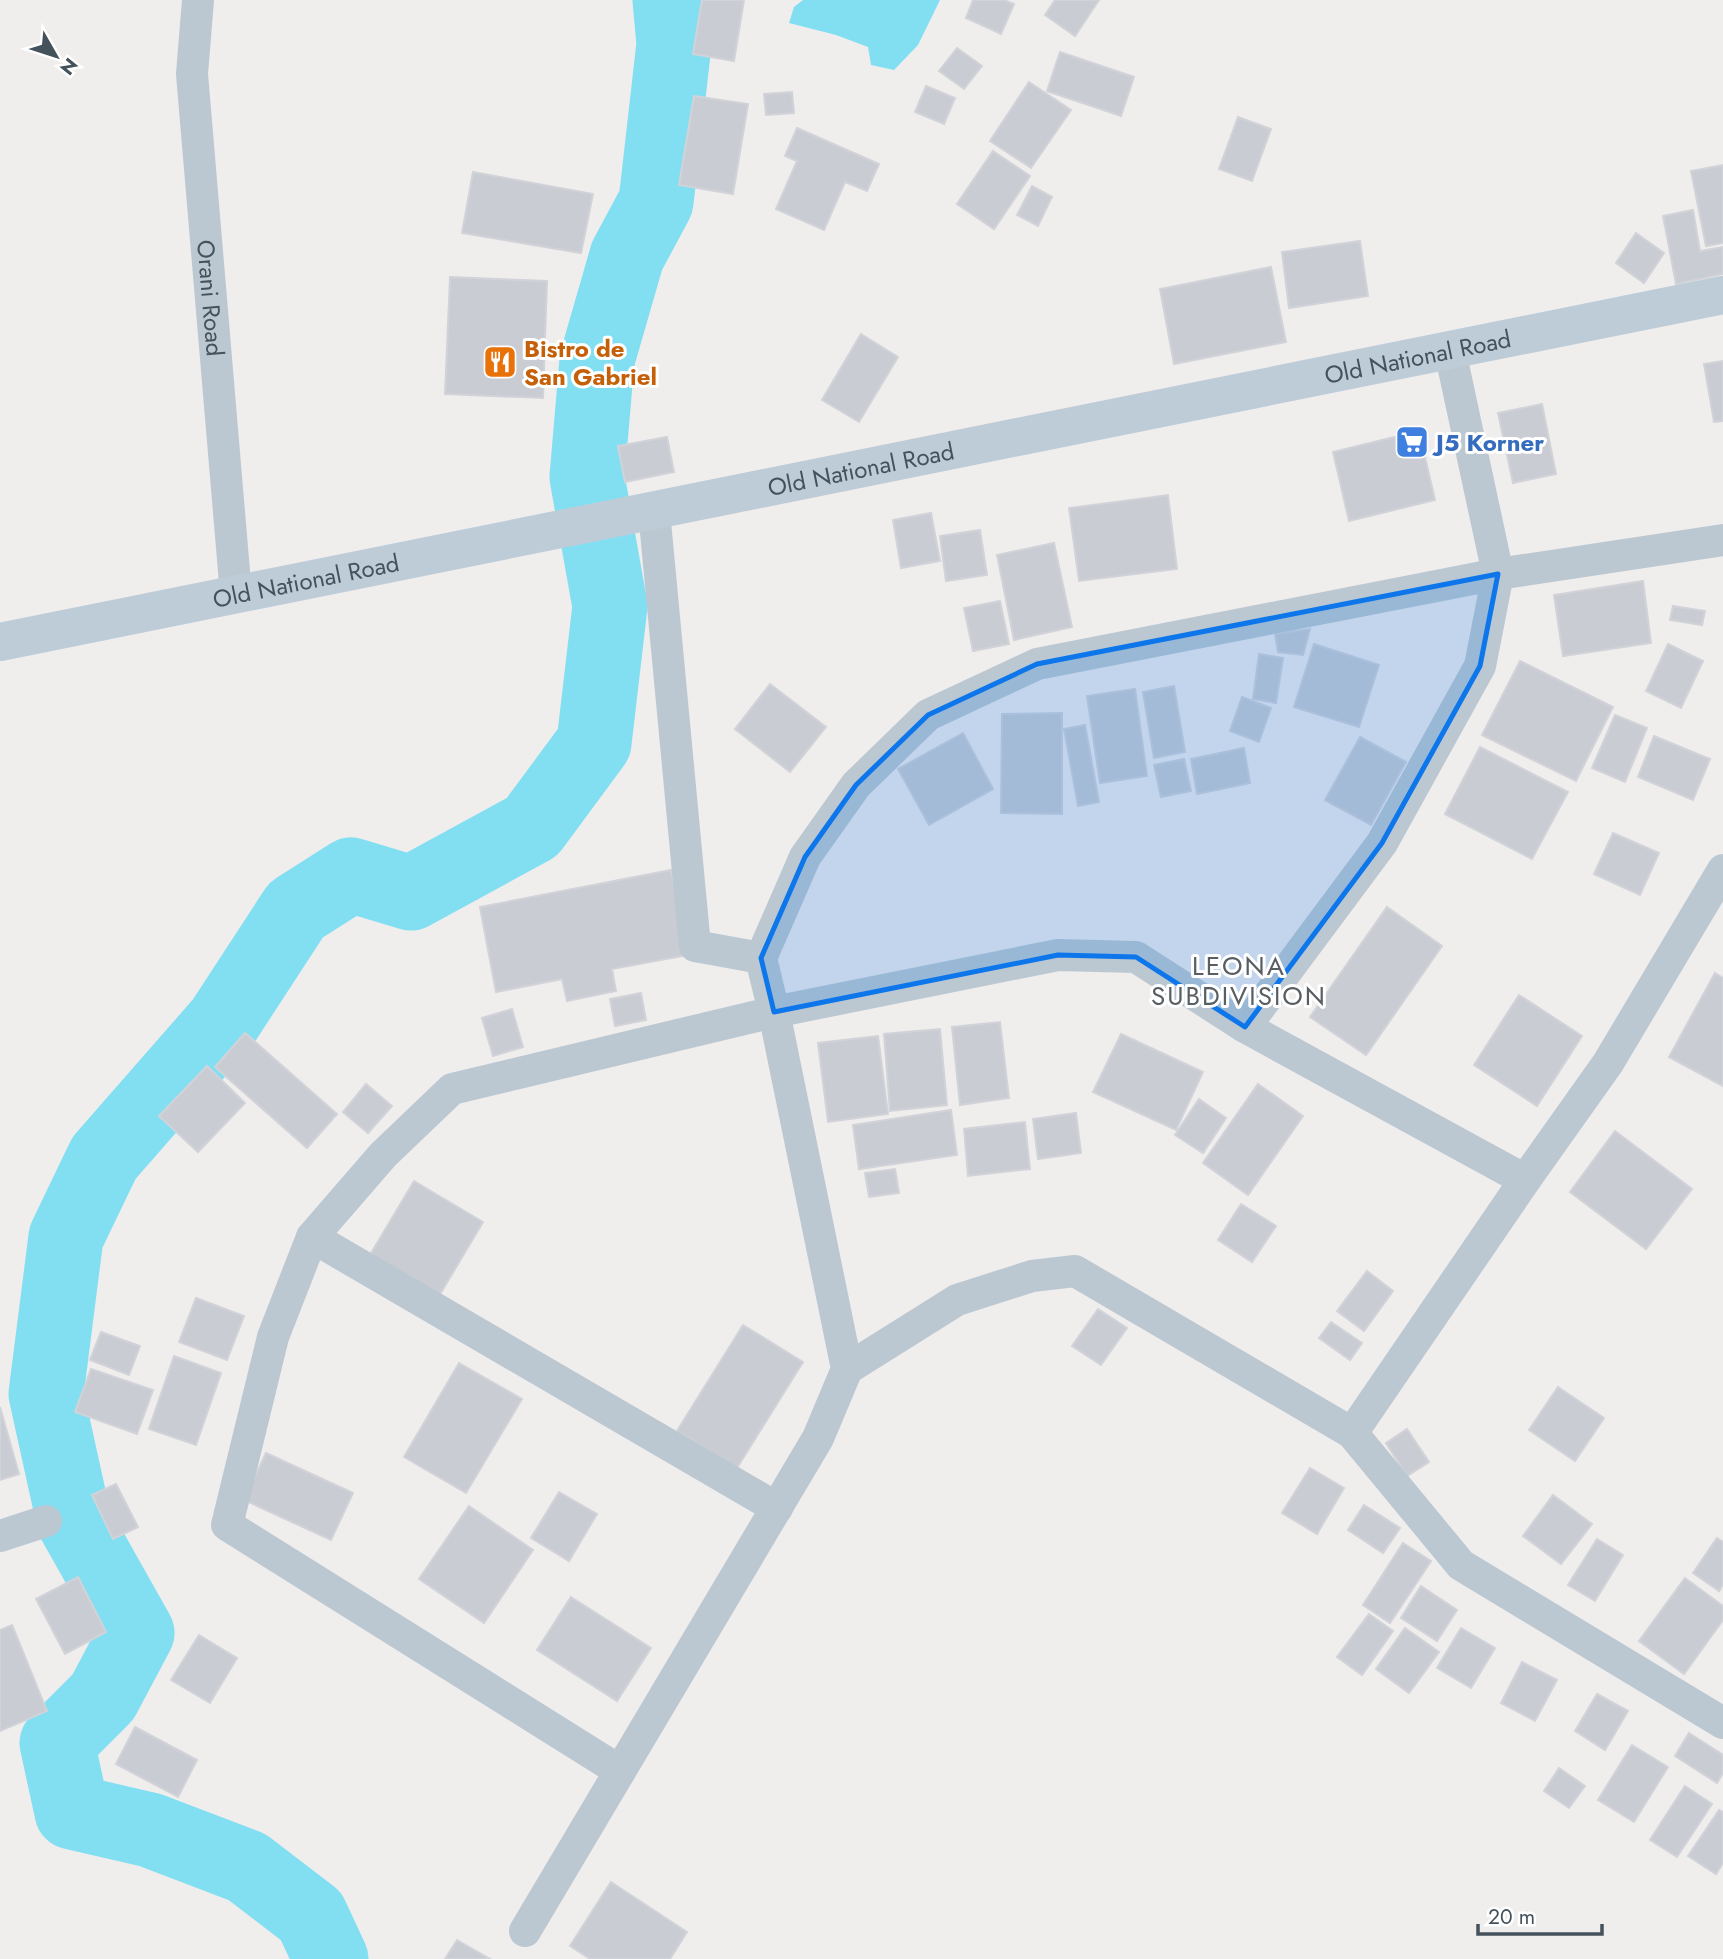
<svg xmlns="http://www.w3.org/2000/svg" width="1723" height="1959" font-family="Jost,sans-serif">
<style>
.water{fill:#82dff1}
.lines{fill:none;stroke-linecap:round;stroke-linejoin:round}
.river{stroke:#82dff1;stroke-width:75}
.building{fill:#c9ccd2;stroke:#d1d3d9;stroke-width:2}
.minor{stroke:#bcc8d1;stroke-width:32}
.secondary{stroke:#beccd8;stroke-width:38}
.marked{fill:#0d76ea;fill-opacity:0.2;stroke:#0d76ea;stroke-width:5;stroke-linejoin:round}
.labels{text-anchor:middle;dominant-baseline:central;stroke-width:6;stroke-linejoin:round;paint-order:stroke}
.street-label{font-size:24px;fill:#44525c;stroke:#fff}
.food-label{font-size:24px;font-weight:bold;fill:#c56008;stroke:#fff;text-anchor:start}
.shop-label{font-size:24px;font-weight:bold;fill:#366cbe;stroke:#fff;text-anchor:start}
.neighbourhood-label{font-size:26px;letter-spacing:2px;fill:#595e63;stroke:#fff}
</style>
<rect width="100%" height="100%" fill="#f0eded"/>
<path class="water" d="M803,0H940L918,45L894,70L871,65L868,47L836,35L789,23L794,7Z"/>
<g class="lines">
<path class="river" d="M331,1959L311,1916L247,1867L150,1830L72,1812L57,1743L103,1697L137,1633L74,1521L46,1394L66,1237L104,1158L223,1022L296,910L351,875L411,893L532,827L594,743L610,606L587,477L597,360L627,256L656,202L674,44L670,0"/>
</g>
<path class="building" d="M702,0H744L734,61L693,54Z
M973,0H1004L1014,4L1001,34L966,18Z
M1055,0H1099L1075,36L1045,15Z
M957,48L982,66L964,89L939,71Z
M1060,52L1134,77L1121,116L1047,91Z
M1029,82L1071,110L1031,168L990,141Z
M926,86L955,98L944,124L915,112Z
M792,92L794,113L766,115L764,94Z
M694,96L748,104L733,194L679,185Z
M1238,117L1271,129L1252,181L1219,169Z
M797,128L879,164L867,191L845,182L824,230L776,209L797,161L785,156Z
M993,151L1030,176L994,229L957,204Z
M1723,165V243L1706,246L1691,171Z
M473,172L593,194L581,253L462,233Z
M1032,186L1052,197L1038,226L1017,215Z
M1693,210L1700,251L1723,247V274L1676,284L1663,216Z
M1636,233L1664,253L1644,283L1616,263Z
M1360,241L1368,296L1289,308L1282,252Z
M1271,267L1286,342L1174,364L1160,289Z
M450,277L547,281L543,398L445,394Z
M861,334L898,357L859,422L822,400Z
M1723,361V421L1714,422L1704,364Z
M1542,404L1556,474L1513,483L1498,413Z
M1419,431L1435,500L1349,521L1333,452Z
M667,437L674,472L625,482L618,446Z
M1168,495L1177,569L1079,581L1069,508Z
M931,513L940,561L901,568L893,520Z
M980,530L987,575L946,581L940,536Z
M1054,543L1072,627L1014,640L997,555Z
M1643,581L1651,643L1563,656L1554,595Z
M1000,601L1009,644L973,651L964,608Z
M1673,606L1705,611L1702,625L1670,620Z
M1310,629L1303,655L1278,652L1275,634Z
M1314,644L1379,665L1359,727L1294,707Z
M1668,644L1703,661L1681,708L1646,691Z
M1259,654L1283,658L1276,703L1253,699Z
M1520,661L1613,707L1576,781L1482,735Z
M770,684L826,727L790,772L735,729Z
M1174,686L1185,752L1154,758L1143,692Z
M1135,689L1147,776L1100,783L1087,696Z
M1242,697L1271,708L1259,742L1230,731Z
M1062,713V814L1001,813L1002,714Z
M1615,715L1647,728L1625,782L1592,768Z
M1085,725L1099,802L1078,806L1064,729Z
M963,733L993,789L929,825L898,769Z
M1654,736L1710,759L1693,800L1638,777Z
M1360,737L1406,762L1371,825L1325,800Z
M1480,747L1568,792L1532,859L1445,814Z
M1244,748L1250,783L1197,794L1191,759Z
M1184,759L1191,791L1161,797L1154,765Z
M1613,833L1659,853L1640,895L1594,874Z
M671,870L688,955L612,969L616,991L567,1001L562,979L496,992L480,907Z
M1387,907L1442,946L1366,1055L1310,1017Z
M1715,973L1723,978V1086L1669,1057Z
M641,993L646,1020L615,1026L610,999Z
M1519,995L1582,1036L1537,1106L1474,1065Z
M512,1009L523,1047L493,1056L482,1018Z
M1000,1022L1009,1098L960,1105L952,1027Z
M940,1029L947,1105L890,1111L884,1034Z
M245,1033L337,1114L307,1148L215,1067Z
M1121,1034L1203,1072L1176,1130L1093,1092Z
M878,1036L888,1114L828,1122L818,1043Z
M207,1066L245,1103L198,1152L159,1116Z
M366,1084L392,1106L368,1133L343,1112Z
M1258,1084L1303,1116L1248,1195L1203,1163Z
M1199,1099L1226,1118L1203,1153L1175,1135Z
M951,1110L957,1155L859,1169L853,1125Z
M1076,1113L1081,1153L1038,1159L1033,1119Z
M1025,1122L1030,1169L968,1176L964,1129Z
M1615,1131L1692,1189L1646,1249L1570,1192Z
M895,1169L899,1193L869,1197L865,1173Z
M414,1181L483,1222L439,1296L370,1255Z
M1241,1204L1276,1226L1252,1262L1218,1240Z
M1367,1271L1393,1291L1364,1331L1337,1311Z
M196,1298L244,1316L227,1360L179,1342Z
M1098,1309L1127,1328L1101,1365L1072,1346Z
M1331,1322L1362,1343L1350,1360L1319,1338Z
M743,1325L803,1362L737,1468L677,1431Z
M101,1332L140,1346L129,1375L90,1360Z
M174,1356L221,1373L196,1445L149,1429Z
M459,1363L522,1399L466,1493L404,1457Z
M91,1369L153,1390L137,1434L75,1412Z
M1558,1387L1604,1418L1575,1461L1529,1430Z
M0,1407L19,1474L0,1480Z
M1407,1429L1429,1462L1407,1476L1386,1443Z
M266,1453L353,1493L331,1540L244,1500Z
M1310,1468L1344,1488L1317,1534L1282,1513Z
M116,1484L138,1527L113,1539L92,1495Z
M559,1492L597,1514L569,1561L531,1538Z
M1553,1495L1592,1524L1561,1564L1523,1536Z
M1364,1505L1400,1528L1383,1553L1348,1530Z
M469,1506L533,1550L484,1623L419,1579Z
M1717,1538L1723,1542V1585L1719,1591L1693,1573Z
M1597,1539L1623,1555L1595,1601L1568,1585Z
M1403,1543L1431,1561L1390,1623L1363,1605Z
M78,1577L106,1632L65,1654L36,1599Z
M1685,1578L1723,1606V1620L1684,1674L1639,1641Z
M1421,1586L1457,1610L1437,1641L1401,1618Z
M571,1597L651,1648L617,1701L537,1650Z
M1369,1614L1393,1631L1362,1675L1337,1657Z
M12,1625L47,1711L0,1731V1630Z
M1405,1628L1439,1652L1409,1693L1376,1669Z
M1461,1628L1495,1648L1471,1688L1437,1668Z
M199,1635L237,1658L210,1703L171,1680Z
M1522,1662L1557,1680L1535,1721L1501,1703Z
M1597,1694L1628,1711L1605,1750L1575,1731Z
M135,1727L197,1760L178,1797L116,1764Z
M1689,1733L1723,1755V1773L1717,1783L1675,1756Z
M1632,1745L1668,1767L1634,1822L1598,1800Z
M1559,1768L1585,1786L1569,1808L1544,1791Z
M1685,1786L1712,1804L1677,1857L1650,1840Z
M1719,1810L1723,1812V1863L1716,1874L1688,1856Z
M611,1882L687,1932L670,1959H590L570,1946Z
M457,1940L490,1959H445Z"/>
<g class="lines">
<g class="minor">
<path id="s1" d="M198,0L192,74L236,595"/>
<path d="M654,511L695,946L761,958"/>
<path d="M1245,1027L1382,843L1480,666L1498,574L1450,351"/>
<path d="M312,1237L777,1508"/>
<path d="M847,1369L957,1300L1032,1276L1075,1271L1352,1433L1461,1565L1723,1723"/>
<path d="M1352,1433L1525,1180L1608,1063L1723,870"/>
<path d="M0,1536L46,1521"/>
<path d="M620,1771L227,1525L273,1337L312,1237L383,1155L452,1089L774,1012L1058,955L1136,957L1245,1027L1525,1180"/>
<path d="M525,1931L818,1438L847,1369L774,1012L761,958L805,857L856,785L928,715L1037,664L1498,574L1723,540"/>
</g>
<path class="secondary" id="s2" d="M0,642L1723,295"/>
</g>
<path class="marked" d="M1498,574L1480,666L1382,843L1245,1027L1136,957L1058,955L774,1012L761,958L805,857L856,785L928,715L1037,664Z"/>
<defs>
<symbol id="restaurant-square" viewBox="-11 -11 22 22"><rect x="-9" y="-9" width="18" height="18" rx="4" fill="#e8710a" stroke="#fff"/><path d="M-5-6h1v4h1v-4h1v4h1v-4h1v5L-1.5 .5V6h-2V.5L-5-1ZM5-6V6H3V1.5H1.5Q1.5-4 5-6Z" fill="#fff"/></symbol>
<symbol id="supermarket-square" viewBox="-11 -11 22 22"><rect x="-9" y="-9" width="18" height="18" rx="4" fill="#3f7fe0" stroke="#fff"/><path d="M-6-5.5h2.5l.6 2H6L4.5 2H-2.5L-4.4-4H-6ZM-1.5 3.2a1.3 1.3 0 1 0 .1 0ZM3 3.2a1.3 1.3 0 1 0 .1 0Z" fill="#fff"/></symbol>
</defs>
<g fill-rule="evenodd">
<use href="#restaurant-square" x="481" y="343" width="38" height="38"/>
<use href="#supermarket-square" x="1393" y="423" width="38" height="38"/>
</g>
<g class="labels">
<g class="street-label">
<text stroke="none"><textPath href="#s1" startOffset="299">Orani Road</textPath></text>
<text stroke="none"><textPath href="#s2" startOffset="1446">Old National Road</textPath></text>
<text stroke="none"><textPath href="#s2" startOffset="878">Old National Road</textPath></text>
<text stroke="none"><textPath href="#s2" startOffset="312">Old National Road</textPath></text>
</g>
<g class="food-label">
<text x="524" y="348">Bistro de<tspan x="524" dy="28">San Gabriel</tspan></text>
</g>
<g class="shop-label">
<text x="1436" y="442">J5 Korner</text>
</g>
<g class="neighbourhood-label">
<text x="1239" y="966">LEONA<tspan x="1239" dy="30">SUBDIVISION</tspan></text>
</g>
</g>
<g transform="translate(56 56) rotate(129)" stroke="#ffffff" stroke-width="5" paint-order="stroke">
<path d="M0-5L12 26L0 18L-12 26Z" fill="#44525c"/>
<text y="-10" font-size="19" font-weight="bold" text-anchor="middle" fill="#44525c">N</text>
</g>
<path d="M1478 1924v10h124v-10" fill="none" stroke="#44525c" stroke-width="3.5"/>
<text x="1488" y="1924" font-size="21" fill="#44525c" stroke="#ffffff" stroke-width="5" paint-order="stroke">20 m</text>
</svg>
